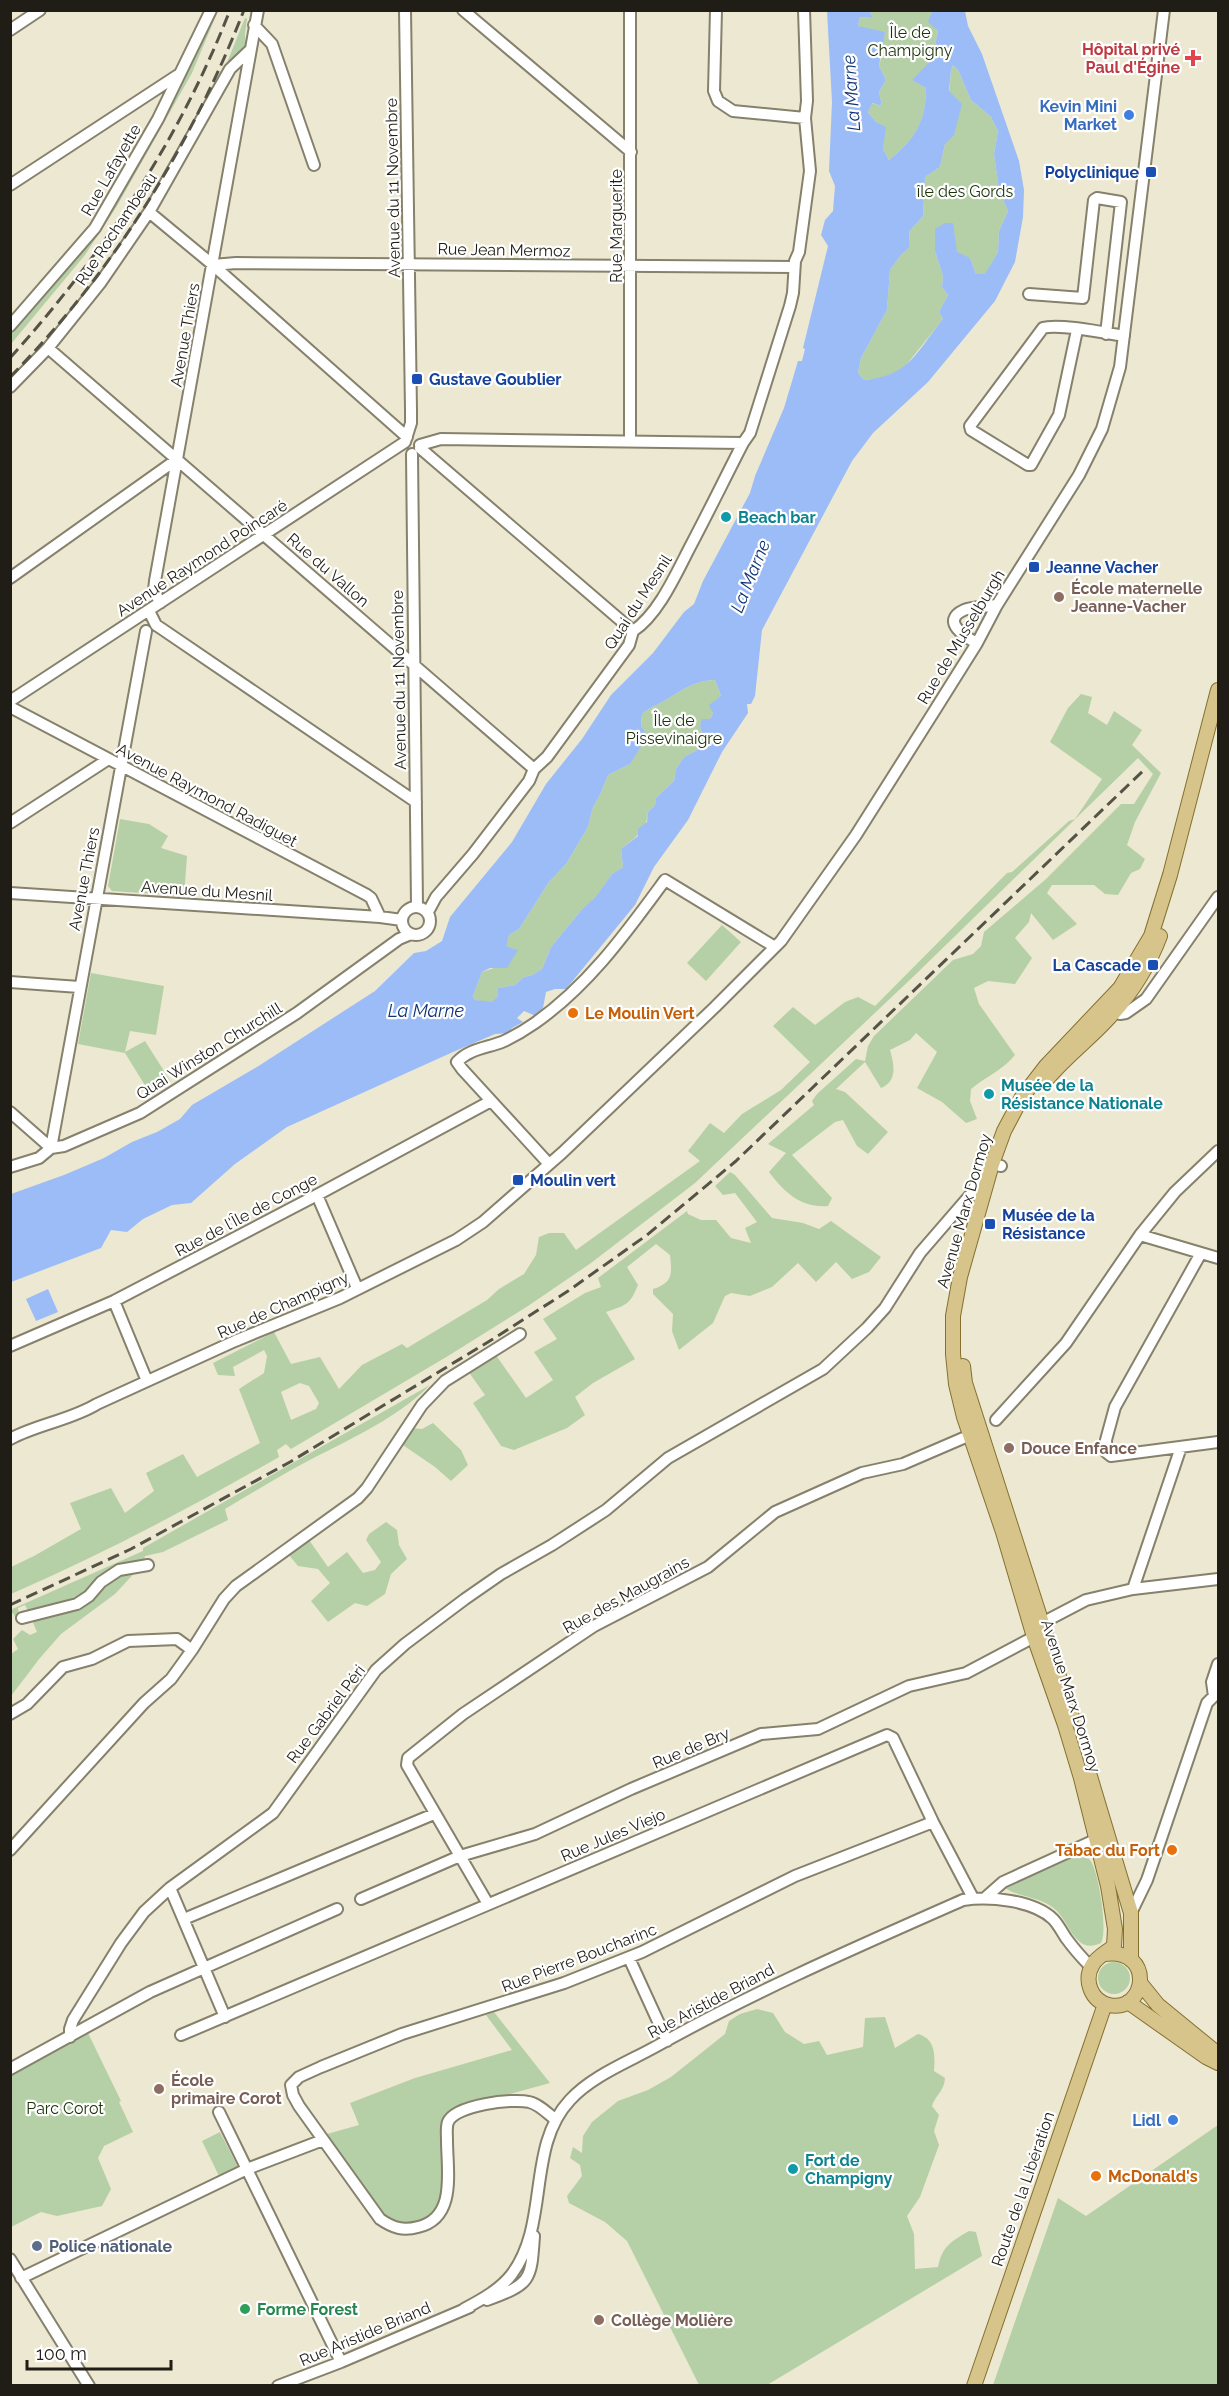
<svg xmlns="http://www.w3.org/2000/svg" width="1229" height="2396" font-family="Raleway,sans-serif">
<style>
.green{fill:#b5d0a6;fill-rule:evenodd}
.water{fill:#9bbcf6;fill-rule:evenodd}
.lines{fill:none;stroke-linecap:round;stroke-linejoin:round}
.minor-casing{stroke:#85816c;stroke-width:14}
.major-casing{stroke:#84702f;stroke-width:16}
.minor{stroke:#fff;stroke-width:10}
.major{stroke:#d6c48b;stroke-width:14}
.rail{stroke:#555246;stroke-width:3;stroke-dasharray:12 6;stroke-linecap:butt}
.health-dot{fill:#e0444e;stroke:#fff;stroke-width:2}
.shop-dot{fill:#3f7fe0;stroke:#fff;stroke-width:2}
.transit-dot{fill:#1a4fb4;stroke:#fff;stroke-width:2}
.culture-dot{fill:#0f9aa8;stroke:#fff;stroke-width:2}
.education-dot{fill:#8d6e63;stroke:#fff;stroke-width:2}
.food-dot{fill:#e8710a;stroke:#fff;stroke-width:2}
.service-dot{fill:#5c6f8a;stroke:#fff;stroke-width:2}
.leisure-dot{fill:#2e9e5b;stroke:#fff;stroke-width:2}
.labels{text-anchor:middle;dominant-baseline:central;stroke-width:4.5;stroke-linejoin:round;paint-order:stroke}
.park-label{font-size:16px;fill:#1b3208;stroke:#fff}
.health-label{font-size:16px;font-weight:bold;fill:#be3a42;stroke:#fff;text-anchor:end}
.shop-label{font-size:16px;font-weight:bold;fill:#366cbe;stroke:#fff;text-anchor:end}
.street-label{font-size:16px;fill:#1f1d15;stroke:#fff}
.transit-label{font-size:16px;font-weight:bold;fill:#164399;stroke:#fff;text-anchor:start}
.culture-label{font-size:16px;font-weight:bold;fill:#0d838f;stroke:#fff;text-anchor:start}
.education-label{font-size:16px;font-weight:bold;fill:#785e54;stroke:#fff;text-anchor:start}
.food-label{font-size:16px;font-weight:bold;fill:#c56008;stroke:#fff;text-anchor:start}
.service-label{font-size:16px;font-weight:bold;fill:#4e5e75;stroke:#fff;text-anchor:start}
.leisure-label{font-size:16px;font-weight:bold;fill:#27864d;stroke:#fff;text-anchor:start}
.water-label{font-size:18px;font-style:italic;fill:#113476;stroke:#fff}
</style>
<rect width="100%" height="100%" fill="#ede8d1"/>
<path class="green" d="M215,11H218L192,73L117,206L85,255L11,344V333C47,295 83,254 112,209C152,146 183,78 215,11Z
M870,11H932L929,22L938,31L932,59L913,80L926,88C926,123 915,139 889,160L883,149L885,127L876,122L868,112L871,103L882,106L879,92L886,80L879,66L884,47L858,26L860,17L873,18Z
M245,18L247,19L245,34L246,47L226,65Z
M953,65L958,70L971,100L991,117L998,131L994,154L999,190L1008,211L999,231L998,252L985,275L976,274L970,258L935,251L943,276L942,287L948,295L939,312L943,319L903,369L883,378L864,380L858,373L861,358L887,310L890,270L901,255L910,247L909,232L923,216L925,177L940,167L945,144L951,70Z
M715,680L721,696L710,719L700,726L705,741L699,749L684,757L676,769L674,781L656,798L655,805L648,812C647,830 635,838 621,849L623,867L612,874L595,899L583,908L551,947L542,969L532,975L524,977L515,985L499,988L498,996L492,1003L475,1000L473,996L482,972L509,963L517,950L505,946L509,935L519,929L549,882L566,864L588,827L593,807L600,795L608,775L630,764L641,727L642,714C649,708 655,706 662,702C682,691 692,681 715,680Z
M1081,694L1092,697L1088,713L1107,725L1114,711L1142,730L1132,745L1161,773L1135,822L1127,845L1145,859L1140,869L1131,873L1118,895L1105,894L1094,885H1052L1047,893L1077,924L1053,940L1031,913L1029,922L1015,938L1032,958L1015,984L988,981L974,988L979,1004L1015,1055C1003,1070 985,1077 971,1089L970,1101L977,1119L966,1123L942,1102L917,1088L937,1052L916,1033L910,1040L890,1050C894,1064 898,1081 881,1088L865,1062L836,1089L845,1092L888,1132L868,1154L857,1146L843,1120L835,1122L792,1155L832,1198L828,1206C801,1208 785,1193 769,1172L786,1153L768,1144L814,1105L812,1101L817,1094L856,1059L865,1061L868,1046L874,1036L953,960L973,954L981,946L984,932L1046,879L1121,804H1134L1153,774L1138,758L915,975L695,1183L591,1263L528,1306L448,1356L291,1449L286,1444L277,1450L279,1457C192,1507 103,1554 11,1594V1567L34,1556L81,1529L70,1503L111,1488L125,1513L154,1491L146,1473L183,1454L197,1477L260,1443L239,1389L264,1373L267,1356L264,1350L233,1367L235,1376L218,1375L213,1363L274,1332L291,1364L320,1357L339,1389L362,1365L402,1344L407,1348L487,1300L499,1289L524,1274L536,1255L539,1237L549,1233H564L576,1250L700,1161L688,1151L710,1123L724,1133L742,1114L781,1090L810,1062L773,1026L793,1007L815,1025L845,1002L858,997L875,1006L1007,873L1012,872L1069,821L1075,819L1102,779L1050,742L1068,708ZM300,1383L309,1386L319,1403L316,1409L291,1420L281,1392Z
M120,819L149,824L168,836L161,848L187,856L184,896L112,891L108,886Z
M722,925L741,942L706,981L687,963Z
M91,973L164,986L156,1035L130,1031L125,1052L145,1041L171,1082L151,1095L125,1053L78,1044Z
M730,1172L735,1175L772,1218L803,1223L819,1229L831,1221L881,1257L869,1272L852,1279L836,1262L816,1282L798,1263L772,1287L750,1296L731,1293L725,1296L713,1323L679,1350L672,1331L673,1314L653,1294V1289C673,1283 672,1274 670,1255L656,1244L627,1267L638,1285C630,1305 626,1305 606,1312L635,1359L593,1383L575,1397L585,1415L567,1428L514,1450L501,1446L473,1403L485,1395L463,1364L491,1348L526,1398L553,1380L534,1352L557,1339L543,1319L585,1293L601,1287L598,1278L687,1211L688,1214L701,1220H716L731,1238L751,1243L745,1228L757,1222L735,1193L723,1195L715,1186Z
M430,1385C392,1423 340,1443 293,1469C270,1482 247,1496 225,1509L228,1520L163,1552L145,1556L143,1564H138C111,1581 61,1615 28,1611L25,1605L18,1608L19,1615L17,1621L13,1613L11,1614L10,1610L143,1551V1548Z
M433,1423L461,1450L468,1465L451,1481L435,1467L400,1443L412,1428L422,1429Z
M386,1522L397,1530L399,1545L407,1559L391,1574L385,1594L367,1606L355,1603L328,1622L311,1601L330,1583L318,1569L298,1566L289,1555L309,1540L328,1567L347,1552L363,1573L375,1570L381,1562L366,1540L369,1534Z
M140,1567L115,1594L61,1634L40,1658L11,1696V1654L18,1649L13,1639L22,1630L30,1635L37,1632L31,1618L64,1608L107,1580Z
M1076,1853C1082,1853 1089,1857 1092,1863C1099,1877 1108,1930 1101,1943C1076,1955 1070,1924 1057,1911C1043,1897 1020,1898 1005,1888V1886Z
M1098 1978a16 16 0 1 1 32 0a16 16 0 1 1-32 0Z
M757,2009L773,2013L785,2032L804,2044L819,2041L827,2055L863,2047L865,2018L885,2017L895,2048L918,2034C936,2039 935,2056 934,2071L945,2078C944,2092 936,2094 932,2106L939,2115L934,2131L939,2145L920,2197L907,2216L914,2234L915,2269L938,2267C942,2246 952,2241 969,2231L976,2232L982,2256L767,2385H699L627,2241L605,2222L569,2203L567,2196L582,2176L580,2165L570,2158L573,2147L582,2153L583,2136L592,2122L618,2101L648,2090L671,2077L725,2034L729,2021L740,2014Z
M494,2012L550,2083L455,2109C422,2132 470,2209 420,2223C405,2228 394,2223 382,2214L327,2134L359,2125L350,2103L415,2078L512,2050L486,2015Z
M87,2031L121,2101L119,2102L133,2132L104,2146L98,2158L111,2189L102,2206L57,2216L41,2212L11,2227V2074Z
M1218,2125V2385H993L1058,2198L1086,2216Z
M220,2132L238,2167L219,2176L202,2141Z"/>
<path class="water" d="M827,11H870L873,18L860,17L858,26L885,32L879,66L886,80L879,92L882,106L872,103L868,112L876,122L886,127L883,149L889,160C915,139 926,122 926,88L912,80L932,59L938,31L928,22L932,11H965L968,26L982,54L1019,161L1024,190L1023,217L1015,262L995,301L928,382L873,433L852,461L762,630L755,696L751,704H747L748,713L722,752L688,820L654,867L635,905L566,989H555L546,992L543,1008L536,1016L524,1011L517,1018L523,1022L512,1028L509,1033L495,1034L453,1052L287,1127L235,1164L191,1203L172,1205L143,1219L127,1232L111,1230L101,1248L11,1282V1194L64,1175L104,1158L132,1142L157,1132L180,1119L192,1105L257,1067L375,991L414,953L426,951L442,941L450,917L512,842L546,784L582,739L611,695L653,653L684,612L694,604L703,581L750,493L755,476L784,408L798,361H802L805,349L803,348L828,246L821,235L825,220L833,211L835,186L829,171L832,102ZM953,65L958,70L971,100L991,117L998,131L994,154L999,190L1008,211L999,231L998,252L985,274H976L970,258L957,252L953,223H945L935,229V251L943,276L942,287L948,295L939,312L943,319C916,352 910,376 864,380L858,373L861,358L887,310L890,270L901,255L910,247L909,232L923,216L925,177L940,167L945,144L954,135L962,104L949,91L951,70ZM715,680L721,696L709,705L713,713L710,719H702L700,726L704,741L699,749L684,757L676,769L674,781L656,798L655,805L648,812L647,822L638,829V836L621,849L623,867L612,874L595,898L583,908L551,947L542,969L532,975L524,977L515,985L498,988V996L492,1002L475,1000L473,996L482,972L490,968H507L518,950L506,946L509,935L519,929L549,882L566,864L588,827L593,807L600,795L608,775L630,764L648,735L641,727L642,714C649,708 655,706 662,702C682,691 692,681 715,680Z
M48,1289L58,1312L36,1321L26,1299Z"/>
<g class="lines">
<defs>
<path id="minor" d="M463,10L631,152
M716,10L714,91L718,101L733,111L805,118
M254,25L272,44L314,165
M10,30L40,10
M10,185L178,75
M149,212L213,265L407,437
M213,265L236,263L794,267
M1029,294L1083,298L1094,200L1097,198L1121,202L1106,334
M10,326L95,228L158,119L211,10
M1077,330L1059,415L1031,465H1028L971,430L970,426L1043,328C1058,323 1106,333 1124,336
M48,348L534,769
M10,387L48,348L101,282L149,212L230,69L251,49
M630,441V10
M420,445L441,439L743,443
M420,448L633,631
M412,454L417,906
M10,578L176,460
M160,603L154,590L155,581L258,10
M149,611L156,625L162,629L416,802
M977,643C965,637 940,621 964,610C973,606 987,607 997,605
M10,701L405,442L411,423V410L405,10
M10,707L367,895L371,898L380,917
M10,823L107,760
M10,893L380,917L402,920
M402 921a14 14 0 1 1 28 0a14 14 0 1 1-28 0Z
M428,912L436,897L473,854L529,781L534,769L547,757L629,645L633,631C658,615 676,574 690,547C708,513 725,478 743,443L750,433L790,306L793,293L795,261L799,252L810,171L805,118L807,101L804,10
M10,982L79,987
M1111,1006L1120,1014L1126,1013L1146,999L1218,897
M10,1112L51,1148
M51,1148L146,631
M549,1164L462,1069L457,1062C469,1049 486,1048 502,1042C513,1037 525,1030 535,1023C589,985 626,933 665,880L775,947
M10,1167L39,1158L51,1148L64,1146L140,1113L297,1013L399,939L411,934
M317,1195L357,1288
M1140,1235L1218,1258
M1201,1253L1115,1407L1106,1440V1452L1111,1456L1218,1442
M114,1301L147,1381
M10,1346L114,1301L317,1195L491,1101
M996,1420L1066,1343L1140,1235L1175,1192L1218,1151
M10,1439C38,1424 71,1420 97,1404L235,1341L340,1298L456,1240L483,1222L562,1153L715,1007L781,941L856,835L935,710L977,643L997,605L1079,475L1102,429L1120,367L1164,10
M1133,1589L1181,1447
M22,1618L77,1604L89,1596L101,1582L119,1570L148,1565
M1214,1696L1212,1682L1218,1664
M10,1714L27,1704L63,1667L92,1659L128,1641L177,1639L192,1650
M10,1850L144,1703L171,1679L192,1650L224,1599L236,1586L358,1498L367,1488L422,1405L445,1381L520,1334
M170,1888L225,2017
M986,1897L1003,1882L1097,1839
M361,1899L460,1856L535,1834L631,1789L761,1734L818,1729L909,1686L966,1673L1034,1637L1042,1623L1086,1600L1133,1589L1218,1579
M488,1904L407,1765L408,1758L463,1714L594,1626L708,1567L775,1512L862,1473L903,1464L975,1433
M1131,1913L1147,1880L1207,1703L1214,1696
M184,1919L434,1814
M629,1958L667,2041
M181,2035L887,1735L893,1738L933,1822L973,1898
M70,2037V2029L73,2020L121,1943L144,1912L170,1888L273,1813L376,1670L405,1644L465,1599L501,1574L552,1545L606,1510L668,1458L823,1369L867,1328L885,1308L920,1253L971,1194L985,1167L992,1164L1001,1166
M10,2069L150,1992L337,1909
M219,2112L341,2362
M556,2120C548,2114 539,2104 529,2102C513,2098 455,2105 448,2122C446,2127 447,2135 447,2140C447,2171 457,2218 418,2227C403,2231 393,2228 380,2219L299,2106L293,2095L291,2085L299,2077L321,2067L402,2034L564,1983L642,1952L795,1876L933,1822
M10,2259L89,2386
M21,2278L247,2169L323,2140
M487,2300C531,2284 531,2281 534,2236
M464,2309C481,2300 501,2289 512,2274C550,2223 526,2147 570,2100C592,2076 628,2062 655,2047C755,1991 859,1946 963,1900C989,1896 1033,1900 1053,1919C1058,1924 1062,1932 1066,1938C1074,1949 1082,1958 1091,1967
M278,2386L341,2362L470,2307"/>
<path id="major" d="M1049,1077C1066,1057 1087,1041 1105,1022C1129,997 1148,968 1160,936
M963,1366L965,1383L1072,1717
M1089,1773L1131,1913V1960
M1105,1954C1155,1948 1147,2013 1109,2005C1091,2001 1083,1980 1093,1964C1097,1957 1107,1952 1114,1946L1115,1929L1108,1886L1081,1778L1065,1725L1034,1637L1003,1532L964,1417L956,1384L953,1354V1316L960,1277L992,1164L1004,1131L1022,1097L1046,1066L1120,988L1151,936L1170,875L1218,690
M1141,1984L1158,2005L1218,2054
M1128,2002L1206,2057L1218,2063
M974,2386L1105,2004"/>
</defs>
<use href="#minor" class="minor-casing"/>
<use href="#major" class="major-casing"/>
<use href="#minor" class="minor"/>
<use href="#major" class="major"/>
<path class="rail" d="M10,358C102,256 180,139 230,10
M10,377C112,274 192,144 244,10
M10,1605L131,1549L290,1462L493,1339L568,1291L647,1235L736,1161L1146,768"/>
</g>
<path class="health-dot" d="M1190 49h6v6h6v6h-6v6h-6v-6h-6v-6h6z"/>
<g class="shop-dot">
<circle cx="1129" cy="115" r="6"/>
<circle cx="1173" cy="2120" r="6"/>
</g>
<g class="transit-dot">
<rect x="1145" y="166" width="12" height="12" rx="3"/>
<rect x="411" y="373" width="12" height="12" rx="3"/>
<rect x="1028" y="561" width="12" height="12" rx="3"/>
<rect x="1147" y="959" width="12" height="12" rx="3"/>
<rect x="512" y="1174" width="12" height="12" rx="3"/>
<rect x="984" y="1218" width="12" height="12" rx="3"/>
</g>
<g class="culture-dot">
<circle cx="726" cy="517" r="6"/>
<circle cx="989" cy="1094" r="6"/>
<circle cx="793" cy="2169" r="6"/>
</g>
<g class="education-dot">
<circle cx="1059" cy="597" r="6"/>
<circle cx="1009" cy="1448" r="6"/>
<circle cx="159" cy="2089" r="6"/>
<circle cx="599" cy="2320" r="6"/>
</g>
<g class="food-dot">
<circle cx="573" cy="1013" r="6"/>
<circle cx="1172" cy="1850" r="6"/>
<circle cx="1096" cy="2176" r="6"/>
</g>
<circle class="service-dot" cx="37" cy="2246" r="6"/>
<circle class="leisure-dot" cx="245" cy="2309" r="6"/>
<g class="labels">
<g class="park-label">
<text x="910" y="32">Île de<tspan x="910" dy="18">Champigny</tspan></text>
<text x="965" y="191">île des Gords</text>
<text x="674" y="720">Île de<tspan x="674" dy="18">Pissevinaigre</tspan></text>
<text x="65" y="2108">Parc Corot</text>
</g>
<g class="health-label">
<text x="1180" y="49">Hôpital privé<tspan x="1180" dy="18">Paul d'Égine</tspan></text>
</g>
<g class="shop-label">
<text x="1117" y="106">Kevin Mini<tspan x="1117" dy="18">Market</tspan></text>
<text x="1161" y="2120">Lidl</text>
</g>
<g class="street-label">
<text transform="translate(111 170) rotate(-60)">Rue Lafayette</text>
<text transform="translate(393 188) rotate(-91)">Avenue du 11 Novembre</text>
<text transform="translate(616 226) rotate(-90)">Rue Marguerite</text>
<text transform="translate(116 229) rotate(-56)">Rue Rochambeau</text>
<text transform="translate(504 250) rotate(1)">Rue Jean Mermoz</text>
<text transform="translate(185 335) rotate(-80)">Avenue Thiers</text>
<text transform="translate(202 558) rotate(-33)">Avenue Raymond Poincaré</text>
<text transform="translate(328 570) rotate(41)">Rue du Vallon</text>
<text transform="translate(638 602) rotate(-57)">Quai du Mesnil</text>
<text transform="translate(961 637) rotate(-59)">Rue de Musselburgh</text>
<text transform="translate(399 680) rotate(-91)">Avenue du 11 Novembre</text>
<text transform="translate(207 795) rotate(28)">Avenue Raymond Radiguet</text>
<text transform="translate(84 879) rotate(-79)">Avenue Thiers</text>
<text transform="translate(207 891) rotate(4)">Avenue du Mesnil</text>
<text transform="translate(209 1051) rotate(-32)">Quai Winston Churchill</text>
<text transform="translate(964 1211) rotate(-74)">Avenue Marx Dormoy</text>
<text transform="translate(246 1215) rotate(-28)">Rue de l'Île de Conge</text>
<text transform="translate(283 1305) rotate(-24)">Rue de Champigny</text>
<text transform="translate(626 1595) rotate(-29)">Rue des Maugrains</text>
<text transform="translate(1071 1696) rotate(72)">Avenue Marx Dormoy</text>
<text transform="translate(326 1714) rotate(-53)">Rue Gabriel Péri</text>
<text transform="translate(691 1748) rotate(-23)">Rue de Bry</text>
<text transform="translate(613 1835) rotate(-23)">Rue Jules Viejo</text>
<text transform="translate(579 1958) rotate(-21)">Rue Pierre Boucharinc</text>
<text transform="translate(711 2001) rotate(-28)">Rue Aristide Briand</text>
<text transform="translate(1023 2189) rotate(-71)">Route de la Libération</text>
<text transform="translate(365 2334) rotate(-23)">Rue Aristide Briand</text>
</g>
<g class="transit-label">
<text x="1139" y="172" text-anchor="end">Polyclinique</text>
<text x="429" y="379">Gustave Goublier</text>
<text x="1046" y="567">Jeanne Vacher</text>
<text x="1141" y="965" text-anchor="end">La Cascade</text>
<text x="530" y="1180">Moulin vert</text>
<text x="1002" y="1215">Musée de la<tspan x="1002" dy="18">Résistance</tspan></text>
</g>
<g class="culture-label">
<text x="738" y="517">Beach bar</text>
<text x="1001" y="1085">Musée de la<tspan x="1001" dy="18">Résistance Nationale</tspan></text>
<text x="805" y="2160">Fort de<tspan x="805" dy="18">Champigny</tspan></text>
</g>
<g class="education-label">
<text x="1071" y="588">École maternelle<tspan x="1071" dy="18">Jeanne-Vacher</tspan></text>
<text x="1021" y="1448">Douce Enfance</text>
<text x="171" y="2080">École<tspan x="171" dy="18">primaire Corot</tspan></text>
<text x="611" y="2320">Collège Molière</text>
</g>
<g class="food-label">
<text x="585" y="1013">Le Moulin Vert</text>
<text x="1160" y="1850" text-anchor="end">Tabac du Fort</text>
<text x="1108" y="2176">McDonald's</text>
</g>
<g class="service-label">
<text x="49" y="2246">Police nationale</text>
</g>
<g class="leisure-label">
<text x="257" y="2309">Forme Forest</text>
</g>
<g class="water-label">
<text transform="translate(851 93) rotate(-94)">La Marne</text>
<text transform="translate(750 576) rotate(-68)">La Marne</text>
<text x="426" y="1010">La Marne</text>
</g>
</g>
<rect width="1229" height="2396" fill="none" stroke="#1f1d15" stroke-width="24"/>
<path d="M27 2360v9h144v-9" fill="none" stroke="#1f1d15" stroke-width="3"/>
<text x="36" y="2360" font-size="18" fill="#1f1d15" stroke="#ffffff" stroke-width="4.5" paint-order="stroke">100 m</text>
</svg>
